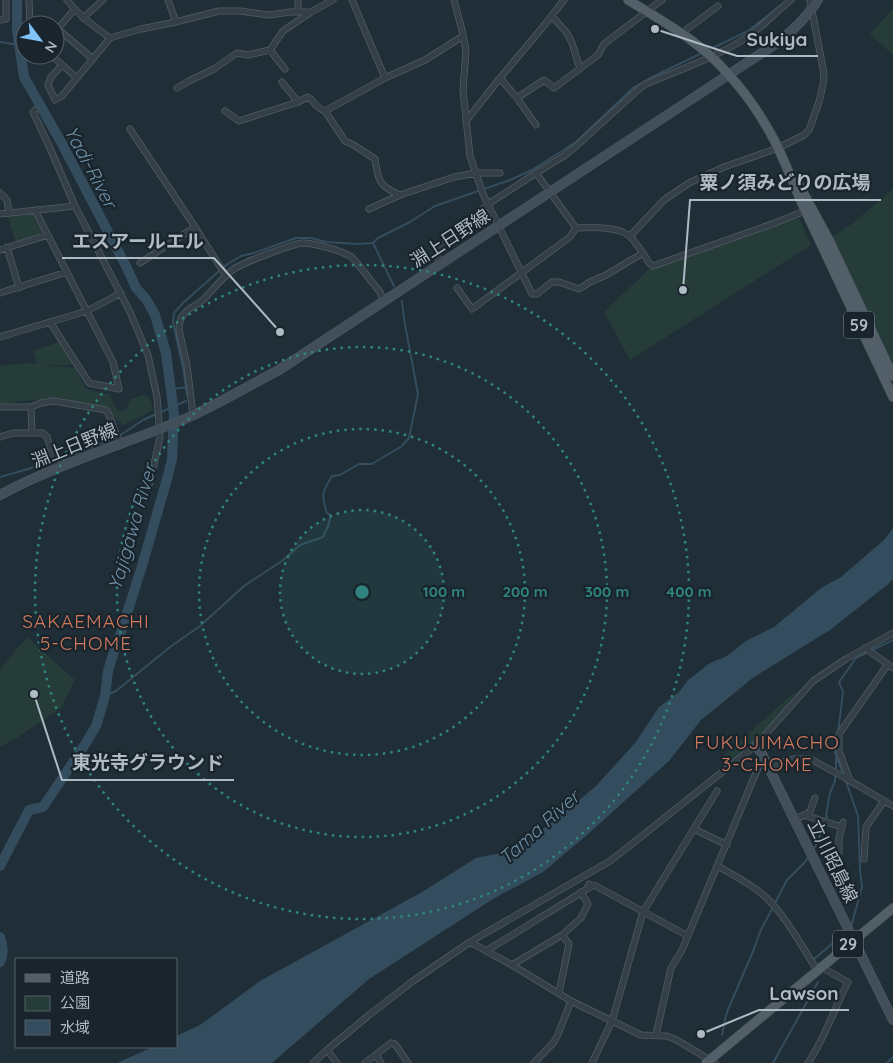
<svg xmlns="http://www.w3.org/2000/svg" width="893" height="1063" font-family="Quicksand,'Noto Sans JP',sans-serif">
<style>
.green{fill:#253c39}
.water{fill:#344d5e}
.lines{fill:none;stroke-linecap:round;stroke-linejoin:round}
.stream{stroke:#344d5e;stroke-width:2}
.river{stroke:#344d5e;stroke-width:10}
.street-casing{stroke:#515d65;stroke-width:7}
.secondary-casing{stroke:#515d65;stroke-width:10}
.primary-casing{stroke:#404b54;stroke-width:10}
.street{stroke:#343f47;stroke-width:5.5}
.secondary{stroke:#424f5a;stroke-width:9}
.primary{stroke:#525f68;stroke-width:9}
.ring{fill:none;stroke:#2f847f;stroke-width:2.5;stroke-dasharray:2.5 5}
.labels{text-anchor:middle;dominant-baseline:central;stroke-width:4.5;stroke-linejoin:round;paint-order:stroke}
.shield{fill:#19242c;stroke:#818d96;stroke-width:1}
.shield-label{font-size:16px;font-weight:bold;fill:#aebac4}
.street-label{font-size:18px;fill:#aebac4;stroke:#19242c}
.water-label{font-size:19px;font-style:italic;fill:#6f91a8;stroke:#19242c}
.neighbourhood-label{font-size:19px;letter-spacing:1px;fill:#d17a5c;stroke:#19242c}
.centre{fill:#2f847f;stroke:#19242c;stroke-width:2.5}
.ring-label{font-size:15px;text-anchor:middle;font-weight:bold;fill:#2f847f;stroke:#19242c;stroke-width:4.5;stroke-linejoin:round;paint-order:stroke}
.leader{fill:none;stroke:#aebac4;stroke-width:2}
.callout-dot{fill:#aebac4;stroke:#19242c;stroke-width:2}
.callout-label{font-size:19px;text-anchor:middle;font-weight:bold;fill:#aebac4;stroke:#19242c;stroke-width:4.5;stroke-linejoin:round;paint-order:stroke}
</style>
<rect width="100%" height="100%" fill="#202e37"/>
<path class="green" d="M893,9V55L870,34Z
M893,189V376L829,239L853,223Z
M35,210L48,235L16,244L7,213Z
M799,218L811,245L630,360L604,312L649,269Z
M59,342L74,365H45L75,368L86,389L110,394L115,408L122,412L128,406L130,399L145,395L150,398L153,410L124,425L117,420L109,409L50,398L0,404V366L26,363L37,364L33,351Z
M27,637L75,680L61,708L18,737L0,747V669Z
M795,692L796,694L756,742L732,760L724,755Z"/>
<path class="water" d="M893,528V579L887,585L830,630L754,677L701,720L669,761L587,835L543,872L493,899L369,979L272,1063H117L153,1047H176V1036L200,1025L260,981L422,892L476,858L519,849L595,787L636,742L659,707L679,692L688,680L710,663L727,656L746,641L774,627L821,588L841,577L884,540Z"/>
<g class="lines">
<path class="stream" d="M0,42L19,45
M713,48L748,31L781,5
M373,243L378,238L410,222L435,206L510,180L532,170L576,142L633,88L650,78L700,54
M373,243L394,286
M172,389L187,387
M187,395L184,373L173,322L174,313L184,302L226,265L241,256L254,253L296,238H311L326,242L342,243L359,244L373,243
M119,436L143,420L186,401
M57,461L115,438
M0,477L52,462
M105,696L116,691L170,647L200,626L244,586L282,561L300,545L323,537L328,526L331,515L327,513C321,495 322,492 332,476L340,475L359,464H372L402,446L409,438L418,394L404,319L402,301
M838,733L843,692L839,682L856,658L893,640
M836,745L835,753L843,774
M836,768V758
M846,781L858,816L860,869L862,887L851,927
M813,850L816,845L827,817L826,816L830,793L835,781V777
M814,959L846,932
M722,1035C724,1026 726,1011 730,1005L754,949L760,932L787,880L804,863L809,856
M773,1063L818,982
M887,1063L893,1057"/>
<path class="river" d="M0,866L29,810L43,807L84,746L96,726L105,696L108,671L115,648L120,635L142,566L167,479L172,459L174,414L166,353L155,315L146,299L136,288L127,268L61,142L24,77L17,31V0
M0,937C3,945 4,954 0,962"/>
<defs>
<path id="street" d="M29,0L30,24
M67,0C79,16 94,26 110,38
M168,0L176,22
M298,0V12
M352,0L385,78
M454,0L462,30L466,51L463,90L470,156L483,194L532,294H537L552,282H559L579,289L590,282L606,275L643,253L649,263L653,266L775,223L805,211
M552,16L567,33L572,43L580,69
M83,18L103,0
M0,20L6,19V0
M58,29L93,59
M55,32L74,10
M682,33L718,6
M270,50L285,69
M51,55L77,78
M62,65L51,77L48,85L55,100L62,96L110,38L141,29L176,22L219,11H240L269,15L290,12H311L333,0
M500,78L517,98L536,125
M282,82L298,102
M177,88L189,81L214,69L237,53L248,55L270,50L283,31L311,12
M517,98L544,80L554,88L598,55L604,44L662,0
M35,110L33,112L49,146L75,206L130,312L148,355L157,397L160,437L150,483
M225,111L239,121L298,102L308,97C315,101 315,108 325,111L345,141L352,144L375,159C378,181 379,186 400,195
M325,111L385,78L425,60L463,36
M466,121L500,78L542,28L564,0
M130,129L195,227L226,276
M0,193L7,200L9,213
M369,209L400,195L454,177L476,173H500
M35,210L113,362L119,389L89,383L50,322
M0,214L75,206
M576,228L536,173L564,156L574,148L639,89L646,84C679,70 722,55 750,35C765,24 777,11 791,0
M576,228C591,227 619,226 631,237C635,242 639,248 643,253
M630,236L664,200L689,183L724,167L778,148L804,135L809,130L819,102L823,85L824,74L810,0
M7,247L19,288
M0,250L48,235
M140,263L195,227
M439,264L437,250L488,204L536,173
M457,288L472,309L570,237L576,228
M0,293L67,272
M0,337L87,311L121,293
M0,407H31L41,403L54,401L106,410L109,415L120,444
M31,407L32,433
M193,415L187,365L179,330C179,309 192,310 204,299C214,289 222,277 234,269C242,263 293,244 302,243C314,243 344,251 353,258L380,292L384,301
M0,437L13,433H43L47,437L57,468
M865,648L893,668
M768,766L794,759H810L842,776L893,806
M850,781L839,751V734L888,664
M804,815L842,827
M794,820L810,812L815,798
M694,829L727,845
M839,852V838L843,822
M864,859L866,827L884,801
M718,866C731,874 745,881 757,890C781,907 801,945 817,970
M587,889L594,885L688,936
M562,935L581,918L588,904L581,892
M470,942L512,965L571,1001L612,1021L641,1035L666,1036L675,1039L715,1063
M486,951L587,889L589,884
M512,965L562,935L569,944L559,993
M656,1035L671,968L682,950L763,756
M328,1051L337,1063
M376,1055L381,1063
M313,1063L327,1050L369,1015L413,981L470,942L610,861L623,851L756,745L813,681L846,659L893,633
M365,1063L391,1043L395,1044L408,1063
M534,1063L554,1042L559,1032L571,1001
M592,1063L612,1021L643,912L717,791
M808,1063C825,1038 834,1009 848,982L821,967"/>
<path id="secondary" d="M0,495C59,463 125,444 187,418C219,404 248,386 279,370L777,43C794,30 807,17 818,0
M756,745L763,756L893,1020"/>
<path id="primary" d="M628,0C664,22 701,42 728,74C745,92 760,114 772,136C785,160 794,187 806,212C835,274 864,335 893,397
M799,185L830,242L893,376
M706,1063L893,908"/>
</defs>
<use href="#street" class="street-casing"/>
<use href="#secondary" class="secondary-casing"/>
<use href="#primary" class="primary-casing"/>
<use href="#street" class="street"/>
<use href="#secondary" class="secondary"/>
<use href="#primary" class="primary"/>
</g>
<circle cx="362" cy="592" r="82" fill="#2f847f" fill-opacity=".12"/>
<g class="ring">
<circle cx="362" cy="592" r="82"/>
<circle cx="362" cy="592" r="163"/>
<circle cx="362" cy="592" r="245"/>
<circle cx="362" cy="592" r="327"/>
</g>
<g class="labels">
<g class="shield">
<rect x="844" y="311.5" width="30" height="27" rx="4"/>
<rect x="833" y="930.5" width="30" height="27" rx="4"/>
</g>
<g class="shield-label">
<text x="859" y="325">59</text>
<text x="848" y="944">29</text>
</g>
<g class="street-label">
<text transform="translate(450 238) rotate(-33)">淵上日野線</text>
<text transform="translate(74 445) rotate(-22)">淵上日野線</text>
<text transform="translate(833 861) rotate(64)">立川昭島線</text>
</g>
<g class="water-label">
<text transform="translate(91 167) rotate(62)">Yadi-River</text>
<text transform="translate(132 527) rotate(-74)">Yajigawa River</text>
<text transform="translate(539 827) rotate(-42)">Tama River</text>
</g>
<g class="neighbourhood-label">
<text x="86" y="621">SAKAEMACHI<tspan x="86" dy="22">5-CHOME</tspan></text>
<text x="767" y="742">FUKUJIMACHO<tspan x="767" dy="22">3-CHOME</tspan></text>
</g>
</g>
<circle cx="362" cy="592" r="8" class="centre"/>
<g class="ring-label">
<text x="444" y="597">100 m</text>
<text x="525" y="597">200 m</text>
<text x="607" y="597">300 m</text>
<text x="689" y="597">400 m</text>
</g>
<path class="leader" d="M655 29L737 56H818M683 290L690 200H881M280 332L214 258H62M34 694L62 780H234M701 1034L759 1010H849"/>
<g class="callout-dot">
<circle cx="655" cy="29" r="5"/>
<circle cx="683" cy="290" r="5"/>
<circle cx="280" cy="332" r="5"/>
<circle cx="34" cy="694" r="5"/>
<circle cx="701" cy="1034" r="5"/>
</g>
<g class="callout-label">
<text x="777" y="46">Sukiya</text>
<text x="785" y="189">粟ノ須みどりの広場</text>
<text x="138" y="248">エスアールエル</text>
<text x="148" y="769">東光寺グラウンド</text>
<text x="804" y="1000">Lawson</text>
</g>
<rect x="15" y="958" width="162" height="90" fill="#19242c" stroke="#556069"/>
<rect x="25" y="974" width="25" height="8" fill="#525f68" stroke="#556069"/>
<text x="60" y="983" font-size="15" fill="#aebac4">道路</text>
<rect x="25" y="996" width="25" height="15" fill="#253c39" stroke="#556069"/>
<text x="60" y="1008" font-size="15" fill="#aebac4">公園</text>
<rect x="25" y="1020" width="25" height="15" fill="#344d5e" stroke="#556069"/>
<text x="60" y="1033" font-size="15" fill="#aebac4">水域</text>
<g transform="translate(40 40) rotate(122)"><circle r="24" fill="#19242c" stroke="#556069"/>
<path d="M0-4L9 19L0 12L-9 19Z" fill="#81c3f6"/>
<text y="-8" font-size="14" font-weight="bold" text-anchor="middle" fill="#aebac4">N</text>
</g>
</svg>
